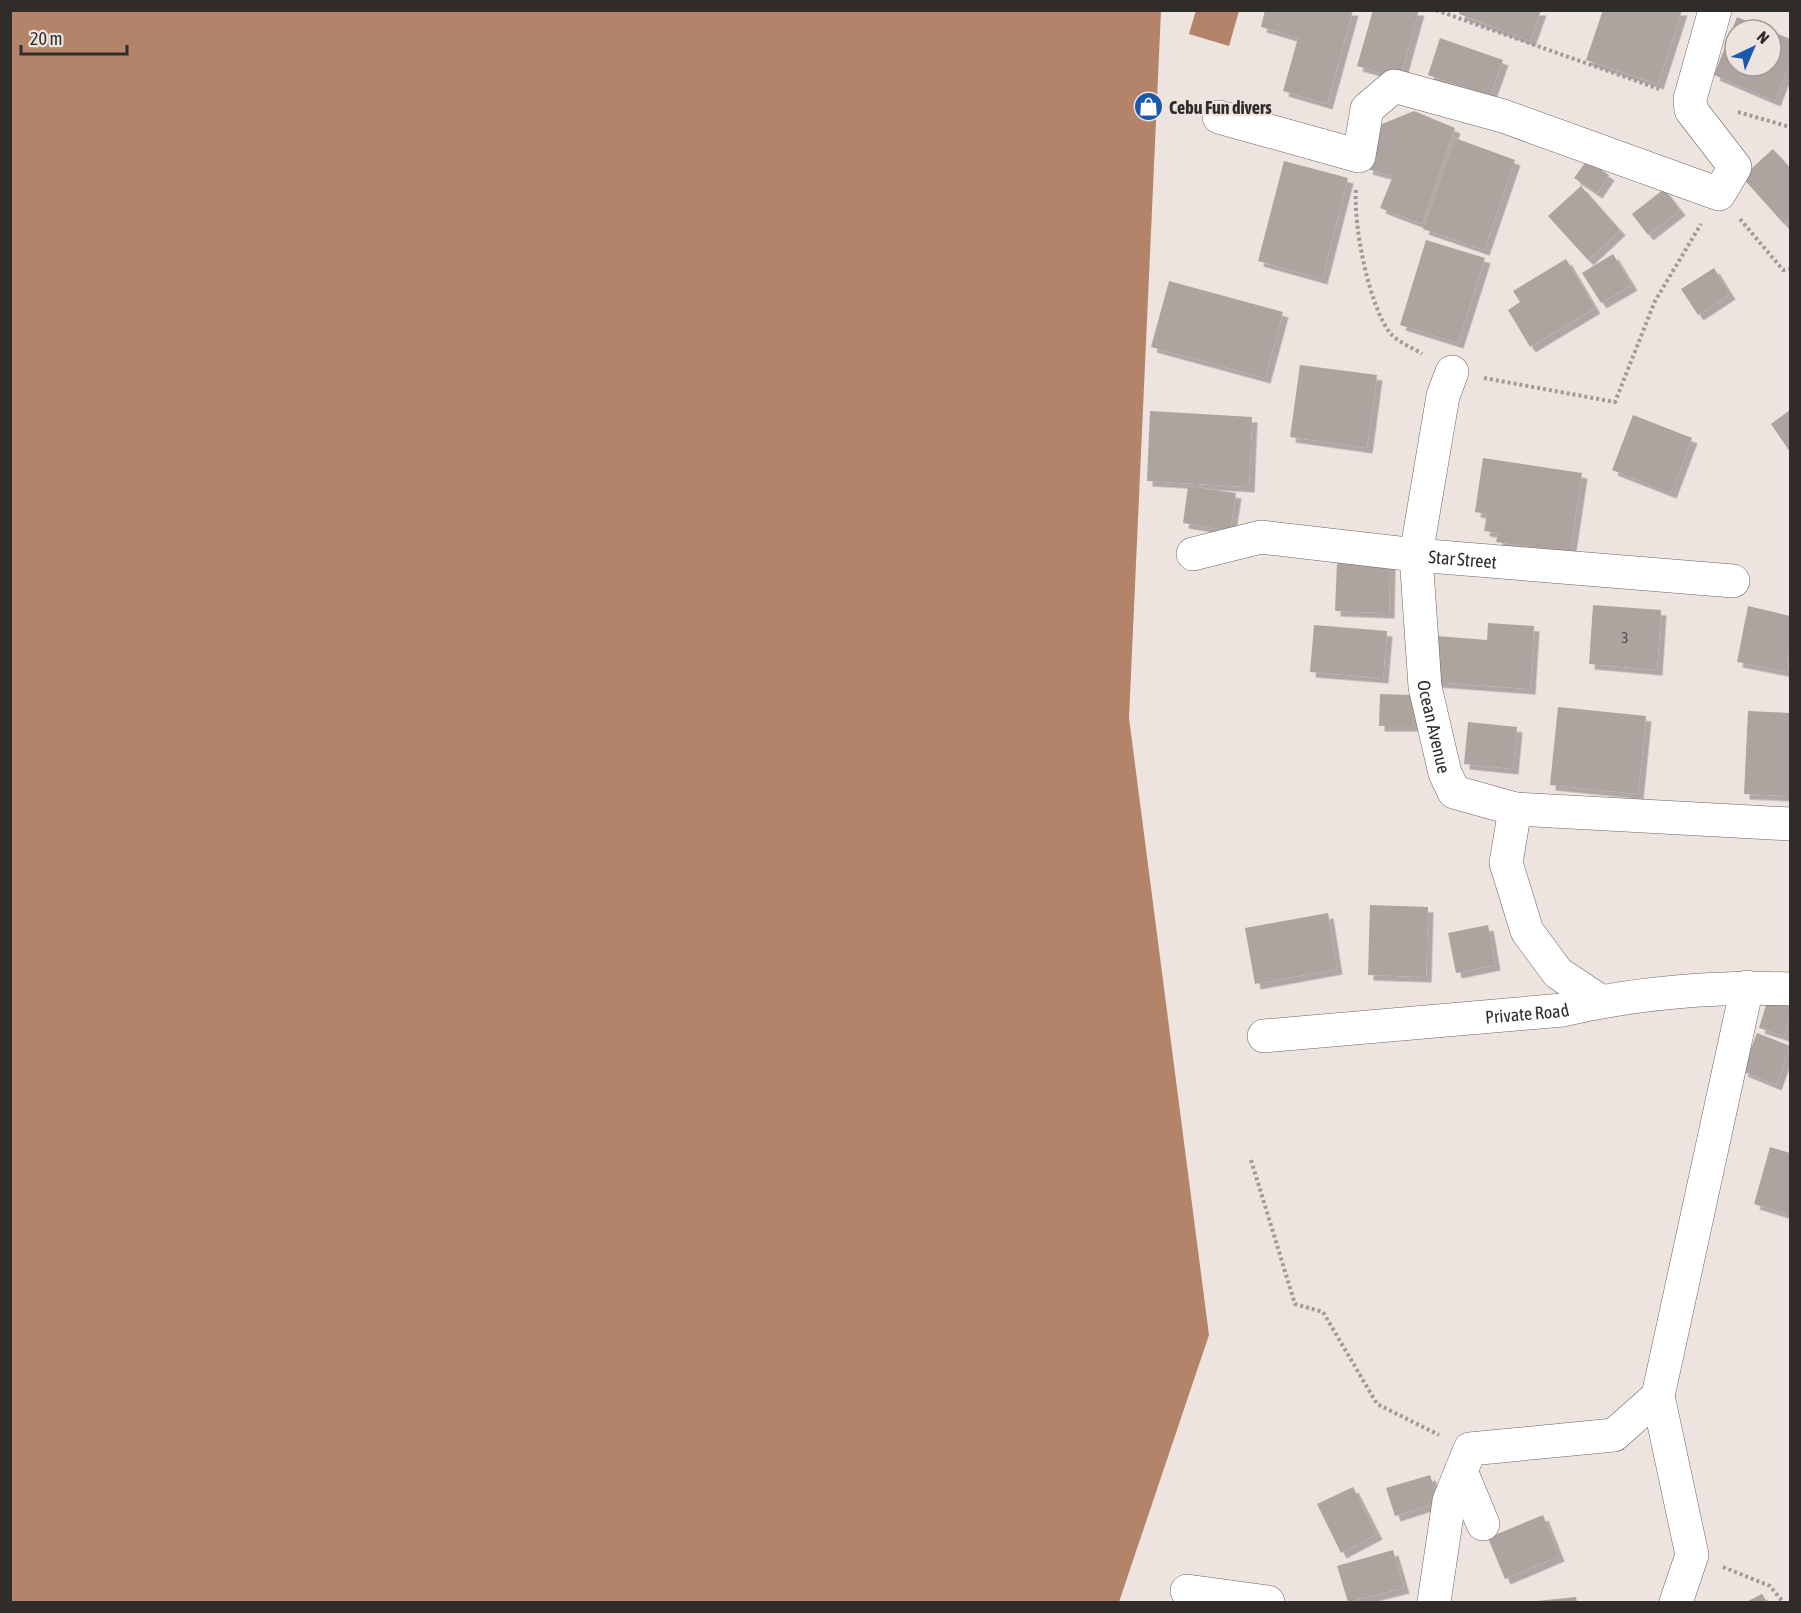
<svg xmlns="http://www.w3.org/2000/svg" width="1801" height="1613" font-family="'Asap Condensed',sans-serif">
<style>
.water{fill:#b4846a}
.building{fill:#ada4a0;filter:url(#shadow)}
.lines{fill:none;stroke-linecap:round;stroke-linejoin:round}
.minor-casing{stroke:#6c6460;stroke-width:34}
.path{stroke:#a19a96;stroke-width:4;stroke-dasharray:3 3;stroke-linecap:butt}
.minor{stroke:#fff;stroke-width:33}
.labels{text-anchor:middle;dominant-baseline:central;stroke-width:4.5;stroke-linejoin:round;paint-order:stroke}
.number-label{font-size:15px;fill:#4e4a48}
.poi-label{font-size:18px;font-weight:bold;fill:#2f2c2a;stroke:#ede4df;text-anchor:start}
.street-label{font-size:18px;fill:#2f2c2a;stroke:#ede4df}
</style>
<defs>
<filter id="shadow"><feDropShadow dx="5.5" dy="5.5" stdDeviation="0" flood-color="#0004"/></filter>
</defs>
<rect width="100%" height="100%" fill="#ede4df"/>
<path class="water" d="M11,10L1161,11L1129,718L1209,1335L1119,1602H11Z
M1196,10L1239,11L1229,46L1189,34Z"/>
<path class="building" d="M1265,10H1353L1327,104L1283,91L1298,38L1261,27Z
M1373,10H1419L1400,78L1357,66Z
M1460,10H1541L1530,41L1459,14Z
M1603,10H1682L1658,84L1586,60Z
M1737,17L1768,30H1735V66H1771V31L1790,39V63L1775,101L1714,75Z
M1440,38L1503,60L1490,96L1428,75Z
M1414,111L1455,128L1422,224L1380,208L1393,176L1367,169L1382,124Z
M1455,138L1515,160L1484,250L1423,229Z
M1773,149L1790,168V218L1784,224L1742,177Z
M1587,160L1609,175L1597,193L1574,178Z
M1284,161L1348,178L1322,279L1258,261Z
M1581,186L1620,230L1588,260L1548,216Z
M1664,189L1680,210L1648,235L1632,214Z
M1426,240L1485,258L1458,343L1400,325Z
M1613,254L1632,285L1601,303L1582,273Z
M1566,259L1595,308L1530,347L1508,310L1520,302L1513,291Z
M1714,268L1730,294L1698,315L1681,289Z
M1169,281L1283,312L1265,378L1151,347Z
M1300,365L1377,375L1367,448L1290,437Z
M1790,410V452L1771,424Z
M1150,411L1252,417L1249,487L1147,481Z
M1633,415L1692,438L1671,493L1612,470Z
M1483,458L1582,473L1570,553L1496,542L1498,533L1484,531L1487,514L1475,512Z
M1188,486L1236,493L1230,531L1183,523Z
M1337,561L1390,563L1389,613L1335,611Z
M1593,605L1661,610L1657,670L1589,664Z
M1748,606L1790,616L1788,672L1737,662Z
M1488,623L1534,626L1530,689L1434,682L1437,636L1487,640Z
M1314,625L1387,631L1383,678L1310,672Z
M1380,694L1412,695V726H1379Z
M1558,707L1646,716L1638,794L1550,785Z
M1748,711L1790,713V796L1744,794Z
M1468,722L1517,727L1513,769L1464,764Z
M1370,905L1428,907L1426,977L1368,975Z
M1328,913L1337,969L1255,984L1245,928Z
M1488,925L1495,965L1456,973L1448,933Z
M1770,992L1790,998V1014L1784,1036L1759,1028Z
M1757,1033L1790,1046L1776,1085L1742,1071Z
M1770,1147L1790,1153V1215L1754,1204Z
M1430,1475L1439,1502L1395,1516L1386,1488Z
M1353,1487L1377,1534L1341,1553L1317,1504Z
M1543,1515L1559,1556L1505,1579L1488,1538Z
M1393,1550L1404,1588L1348,1602L1337,1566Z
M1762,1594L1767,1602H1746Z
M1576,1597L1577,1602H1537V1601Z"/>
<g class="lines">
<defs>
<g id="minor">
<path d="M1219,117L1359,156L1367,109L1394,86L1503,116L1719,194L1735,167L1691,110L1690,99L1715,10"/>
<path id="s1" d="M1452,372L1443,396L1416,555L1425,687L1445,773L1454,792L1515,809L1506,863L1527,931L1558,973L1600,1001"/>
<path id="s2" d="M1193,554L1261,537L1416,555L1733,581"/>
<path d="M1515,809L1790,824"/>
<path id="s3" d="M1264,1036L1563,1010C1634,993 1717,986 1790,989"/>
<path d="M1658,1396L1692,1555L1676,1602"/>
<path d="M1461,1471L1483,1524"/>
<path d="M1187,1591L1268,1602"/>
<path d="M1434,1602L1449,1501L1470,1449L1614,1435L1658,1396L1747,987"/>
</g>
</defs>
<use href="#minor" class="minor-casing"/>
<path class="path" d="M1436,10L1659,89
M1738,112L1790,127
M1356,190C1353,223 1369,308 1391,334C1398,342 1413,348 1422,354
M1740,219L1783,270L1790,269
M1484,378L1615,402L1655,301L1701,224
M1251,1160L1295,1304L1323,1312L1377,1404L1439,1435
M1723,1567L1770,1586L1783,1602"/>
<use href="#minor" class="minor"/>
</g>
<defs>
<symbol id="shop-disc" viewBox="-11 -11 22 22"><circle r="9.5" fill="#1c59aa" stroke="#ede4df"/><path d="M-5-2.5h2.3a2.7 3.5 0 0 1 5.4 0H5L5.5 6h-11ZM-1.5-2.5h3a1.5 2.3 0 0 0-3 0Z" fill="#fff"/></symbol>
</defs>
<g fill-rule="evenodd">
<use href="#shop-disc" x="1132" y="90" width="33" height="33"/>
</g>
<g class="labels">
<g class="number-label">
<text x="1625" y="637">3</text>
</g>
<g class="poi-label">
<text x="1169" y="107">Cebu Fun divers</text>
</g>
<g class="street-label">
<text stroke="none"><textPath href="#s2" startOffset="273">Star Street</textPath></text>
<text stroke="none"><textPath href="#s1" startOffset="360">Ocean Avenue</textPath></text>
<text stroke="none"><textPath href="#s3" startOffset="264">Private Road</textPath></text>
</g>
</g>
<rect width="1801" height="1613" fill="none" stroke="#2f2c2a" stroke-width="24"/>
<g transform="translate(1753 48) rotate(44)"><circle r="28" fill="#ede4df" stroke="#a19a97" stroke-width="1.5"/>
<path d="M0-4.5L10 22L0 15L-10 22Z" fill="#1c59aa"/>
<text y="-9" font-size="16" font-weight="bold" text-anchor="middle" fill="#2f2c2a">N</text>
</g>
<path d="M21 45v9h106v-9" fill="none" stroke="#2f2c2a" stroke-width="3"/>
<text x="30" y="45" font-size="18" fill="#2f2c2a" stroke="#ede4df" stroke-width="4.5" paint-order="stroke">20 m</text>
</svg>
